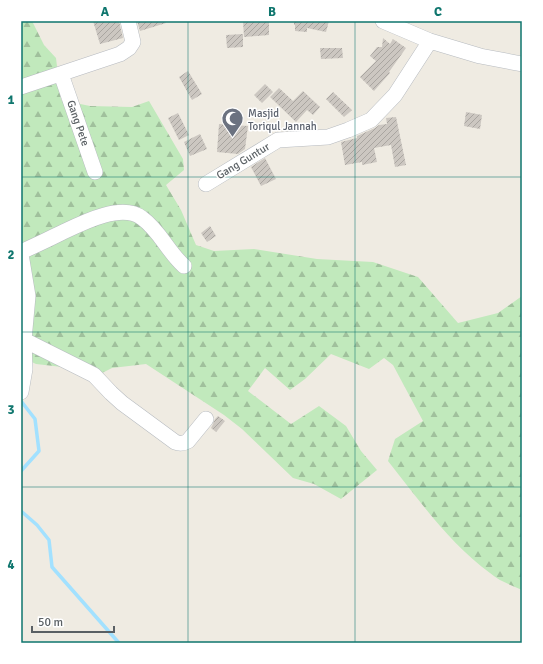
<svg xmlns="http://www.w3.org/2000/svg" width="543" height="664" font-family="Signika,sans-serif">
<style>
.forest{fill:url(#forest-firs)}
.lines{fill:none;stroke-linecap:round;stroke-linejoin:round}
.stream{stroke:#a2e1ff;stroke-width:3.5}
.building{fill:url(#building-hatch)}
.minor-casing{stroke:#b7bbc0;stroke-width:16}
.minor{stroke:#fff;stroke-width:15}
.grid{fill:none;stroke:#0f766e;stroke-width:1;stroke-opacity:0.55}
.labels{text-anchor:middle;dominant-baseline:central;stroke-width:3;stroke-linejoin:round;paint-order:stroke}
.worship-label{font-size:11px;fill:#5b616d;stroke:#fff;text-anchor:start}
.street-label{font-size:11px;fill:#5a6064;stroke:#fff}
.neatline{fill:none;stroke:#0f766e;stroke-width:1.5}
.grid-label{font-size:13px;text-anchor:middle;font-weight:bold;fill:#0f766e}
</style>
<defs>
<pattern id="forest-firs" width="22" height="20" patternUnits="userSpaceOnUse"><rect width="22" height="20" fill="#c1e9bc"/><path d="M5 1l3.5 6h-7zM16 11l3.5 6h-7z" fill="#a0c09c"/></pattern>
<pattern id="building-hatch" width="6" height="6" patternUnits="userSpaceOnUse"><rect width="6" height="6" fill="#ccc7c1"/><path d="M-1 1l2-2M0 6l6-6M5 7l2-2" fill="none" stroke="#a9a5a0"/></pattern>
</defs>
<rect width="100%" height="100%" fill="#efebe2"/>
<path class="forest" d="M21,21H32L44,45L56,58L61,100L90,106L132,107L149,101L183,159L184,170L166,185L181,210L196,245L214,251L254,249L317,259L373,262L418,277L458,323L498,313L522,296V590C511,585 499,581 490,573C449,543 419,500 388,461L395,439L423,421L393,365L384,358L369,369L331,354L305,379L290,390L265,368L248,391L291,424L319,406L346,426L361,451L377,470L341,499L314,484L293,478L242,429L224,415L146,364L112,368L90,379L71,368L36,364L21,357Z"/>
<g class="lines">
<path class="stream" d="M21,401L35,419L39,451L21,471
M21,511L37,525L49,540L52,567L119,643"/>
</g>
<path class="building" d="M93,21H119L123,38L100,44Z
M137,21H165L166,23L140,31Z
M243,21H269V35L244,37Z
M294,21H329L326,32L307,28V32L295,31V25H294Z
M243,34V47L227,48L226,35Z
M383,38L390,44L393,39L406,48L389,72L390,73L374,91L360,77L376,61L370,56L377,47H382Z
M320,48H342L343,58L321,59Z
M188,71L202,94L192,100L179,77Z
M265,84L273,92L262,103L254,95Z
M279,88L293,101L303,91L320,107L313,115L307,110L296,122L270,97Z
M333,92L352,110L344,117L326,99Z
M466,112L482,115L480,129L464,126Z
M178,113L189,135L179,140L168,118Z
M396,117L406,165L395,167L391,145L374,148L377,162L362,165V162L345,165L341,142L357,138V136L375,128L379,125L387,124L386,118Z
M219,124L248,126L245,149L238,154L217,152Z
M200,134L207,149L190,156L184,142Z
M265,158L276,179L261,186L251,167Z
M210,226L216,236L207,242L201,233Z
M218,416L225,421L216,432L211,428L213,424L215,419Z"/>
<g class="lines">
<defs>
<path id="minor" d="M383,21L430,41L480,56L522,64
M61,74L95,172
M21,87L120,54L129,48L133,42L128,21
M206,184L278,140L328,137L348,130L371,120L395,95L430,41
M21,252C34,246 47,240 59,234C80,224 121,202 142,218C160,231 168,252 184,266
M21,254L28,296L24,340L25,369L21,392
M24,340L94,375L111,393L122,403L175,442C180,444 183,444 188,441L206,419"/>
</defs>
<use href="#minor" class="minor-casing"/>
<use href="#minor" class="minor"/>
</g>
<path class="grid" d="M188,21V643M355,21V643M21,177H522M21,332H522M21,487H522"/>
<defs>
<symbol id="mosque-pin" viewBox="-11 -11 22 30"><path d="M0 17L-7.5 6A9.5 9.5 0 1 1 7.5 6Z" fill="#6b7280" stroke="#fff"/><path d="M3.5-4.9A6 6 0 1 0 3.5 4.9A5 5 0 1 1 3.5-4.9Z" fill="#fff"/></symbol>
</defs>
<g fill-rule="evenodd">
<use href="#mosque-pin" x="220" y="106" width="25" height="34"/>
</g>
<g class="labels">
<g class="worship-label">
<text x="248" y="113">Masjid<tspan x="248" dy="13">Toriqul Jannah</tspan></text>
</g>
<g class="street-label">
<text transform="translate(78 123) rotate(71)">Gang Pete</text>
<text transform="translate(243 161) rotate(-31)">Gang Guntur</text>
</g>
</g>
<rect width="543" height="664" fill="none" stroke="#ffffff" stroke-width="44"/>
<path d="M32 626v6h82v-6" fill="none" stroke="#5a6064" stroke-width="2"/>
<text x="38" y="626" font-size="12" fill="#5a6064" stroke="#ffffff" stroke-width="3" paint-order="stroke">50 m</text>
<rect x="22" y="22" width="499" height="620" class="neatline"/>
<g class="grid-label">
<text x="105" y="16">A</text>
<text x="272" y="16">B</text>
<text x="438" y="16">C</text>
<text x="11" y="104">1</text>
<text x="11" y="259">2</text>
<text x="11" y="414">3</text>
<text x="11" y="569">4</text>
</g>
</svg>
